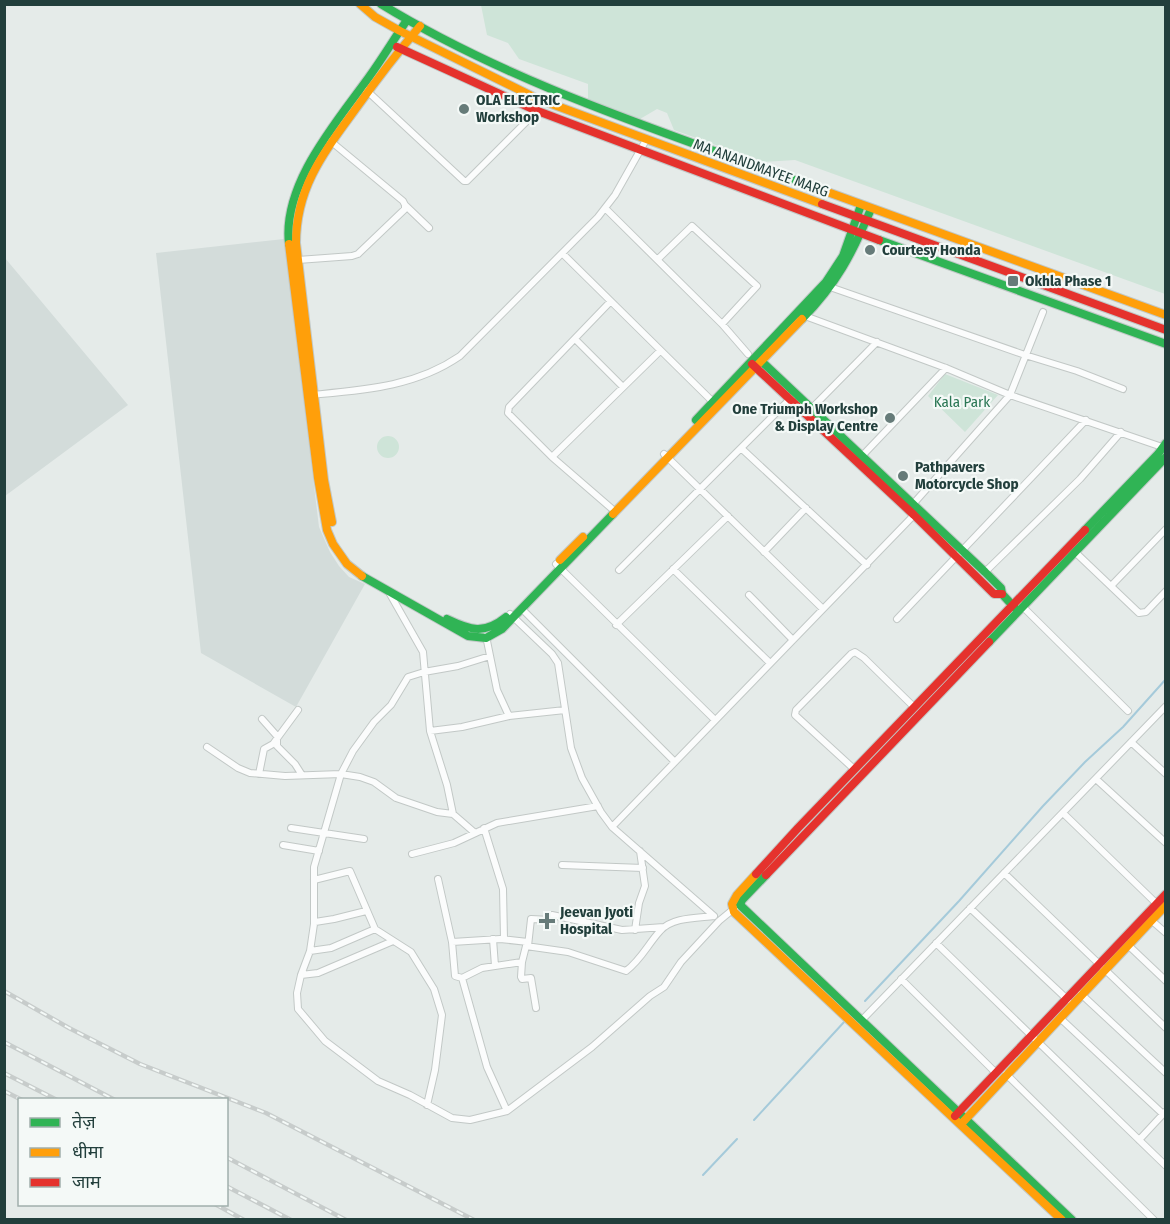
<svg xmlns="http://www.w3.org/2000/svg" width="1170" height="1224" font-family="'Fira Sans Condensed','Noto Sans Devanagari',sans-serif">
<style>
.built{fill:#d3dcda}
.green{fill:#cee4d8}
.lines{fill:none;stroke-linecap:round;stroke-linejoin:round}
.stream{stroke:#a5cada;stroke-width:2}
.street-casing{stroke:#c2c8c6;stroke-width:8}
.fast-casing{stroke:#c1c8c7;stroke-width:10}
.slow-casing{stroke:#c1c8c7;stroke-width:10}
.jam-casing{stroke:#c1c8c7;stroke-width:10}
.street{stroke:#fbfcfc;stroke-width:6}
.fast{stroke:#30b455;stroke-width:8}
.slow{stroke:#ff9f0a;stroke-width:8}
.jam{stroke:#e5322d;stroke-width:8}
.rail-casing{stroke:#c7cccb;stroke-width:4.5}
.rail{stroke:#f4f9f7;stroke-width:2;stroke-dasharray:7;stroke-linecap:butt}
.poi-dot{fill:#667b79;stroke:#f4f9f7;stroke-width:2}
.labels{text-anchor:middle;dominant-baseline:central;stroke-width:4.5;stroke-linejoin:round;paint-order:stroke}
.poi-label{font-size:15px;font-weight:bold;fill:#223f3c;stroke:#f4f9f7;text-anchor:start}
.street-label{font-size:15px;fill:#223f3c;stroke:#f4f9f7}
.park-label{font-size:15px;fill:#2b7755;stroke:#f4f9f7}
</style>
<rect width="100%" height="100%" fill="#e5ebe9"/>
<path class="built" d="M284,239L319,527L330,552L339,566L349,577L365,584L296,707L201,653L156,253Z
M5,258L128,405L5,496H4Z"/>
<path class="green" d="M481,5H1165V294L795,160L763,162L674,130L667,113L657,109L640,119L588,99V84L519,59L508,43L487,35Z
M945,374L998,395L965,432L928,396Z
M377 447a11 11 0 1 1 22 0a11 11 0 1 1-22 0Z"/>
<g class="lines">
<path class="stream" d="M865,1001L959,901L1043,806L1085,762L1123,727L1166,679
M754,1120L845,1021
M703,1175L737,1139"/>
<defs>
<path id="street" d="M365,89L464,181H467L533,115L538,99
M405,205L429,228
M605,208L722,324L748,354
M563,254L713,402
M658,259L692,226L757,286L722,324
M298,260L352,256L358,254L405,209V205L403,201L328,139
M830,287L1025,355L1077,371L1123,389
M610,302L509,407L508,413L552,457L611,508
M805,316L946,368L1010,395L1165,448
M575,339L623,387
M311,395C364,390 415,387 460,356L598,217L615,195L646,140
M811,409L877,342
M741,448L867,565
M664,454L823,609
M862,456L946,368
M552,457L660,351
M914,503L1010,395L1043,312
M764,552L806,508
M1075,552L1139,613L1146,612L1166,591
M556,564L715,720
M673,569L770,663
M619,570L793,396
M985,572L1080,479L1121,432
M1111,586L1166,529
M390,594L423,652L430,731L447,785L453,814
M749,595L793,640
M1021,605L1128,711
M522,609L675,762
M510,614L552,654L558,663L571,748L582,778L601,812L612,827L714,916
M897,619L1086,420
M616,625L728,516
M486,636L497,690L509,716
M490,656L458,666L424,672L408,677L391,705L374,722L353,751L341,774L314,867V924L310,951L301,975L297,993L298,1009L325,1041L378,1081L410,1095L452,1118L470,1120L507,1111L592,1047L650,996L664,987L681,962L719,921L736,907
M262,719L277,736V746L295,764L302,775
M430,731L462,727L509,716L565,710
M1131,742L1166,774
M207,747L238,768L250,773L285,776L341,774L360,777L374,782L396,798L437,812L453,814L475,833
M854,769L795,715L796,710L851,654L855,652L864,658L914,707
M259,774L264,749L273,744L298,710
M1096,779L1166,843
M1063,813L1159,906
M612,827L915,514
M291,828L364,839
M484,828L503,889L504,939
M283,845L319,851
M412,854L454,843L497,823L598,806
M562,865L643,868
M1004,873L1166,1028
M438,879L452,942L455,976L462,978
M314,880L350,871L375,929L411,952L434,989L442,1015L435,1070L427,1105
M970,908L1068,1000
M1151,920L1166,933
M315,922L334,919L366,911
M635,930L639,903L645,886L640,851
M493,939L495,966
M452,942L500,939L528,942
M936,943L1166,1166
M1128,945L1166,981
M528,946L531,919L550,920L552,915L622,930L664,927
M310,951L331,948L375,929
M522,962L521,977L522,979L531,978L536,1008
M301,975L318,973L393,941
M901,979L996,1073
M1081,994L1166,1073
M1060,1018L1163,1114
M861,1021L1166,706
M1006,1074L1154,1220
M507,1111L487,1067L462,978L482,968L522,962L526,946L568,952L626,971C641,960 648,944 660,931C672,917 698,918 714,916
M1139,1140L1165,1112"/>
<path id="fast" d="M381,4C510,83 658,130 800,182
M879,240L1166,344
M289,244C282,184 336,123 369,77C382,59 394,39 407,20
M802,319C837,283 852,254 871,209
M759,359L985,572L1001,588L1002,594L1015,608
M696,420L826,282L843,256L861,205
M1085,530L1158,454L1166,443
M362,576L468,636L486,638L502,629L613,514
M447,619C470,630 484,635 506,617
M989,642L1166,457
M766,875L742,900L740,905L1072,1220"/>
<path id="slow" d="M360,4L375,17L400,31L538,99L822,204
M800,182L1166,315
M289,244L318,478L327,530L333,544L347,564L362,576
M613,514L802,319
M332,522L324,480L296,243C296,186 325,151 357,107C377,79 398,52 420,26
M560,560L583,537
M756,874L737,895L732,904L734,912L1062,1220
M963,1122L1166,905"/>
<path id="jam" d="M397,47L535,110L879,240
M822,204L1166,330
M752,364L914,515L994,594H1002
M756,874L798,828L1085,530
M766,875L989,642
M955,1116L1166,894"/>
</defs>
<use href="#street" class="street-casing"/>
<use href="#fast" class="fast-casing"/>
<use href="#slow" class="slow-casing"/>
<use href="#jam" class="jam-casing"/>
<use href="#street" class="street"/>
<use href="#fast" class="fast"/>
<use href="#slow" class="slow"/>
<use href="#jam" class="jam"/>
<defs>
<path id="rail" d="M4,991L69,1028L140,1064L266,1113L474,1220
M4,1042L115,1100
M4,1073L57,1100
M4,1091L22,1100
M226,1157L346,1220
M226,1186L291,1220
M215,1204L244,1220"/>
</defs>
<use href="#rail" class="rail-casing"/>
<use href="#rail" class="rail"/>
</g>
<g class="poi-dot">
<circle cx="464" cy="109" r="6"/>
<circle cx="870" cy="250" r="6"/>
<rect x="1007" y="275" width="12" height="12" rx="3"/>
<circle cx="890" cy="418" r="6"/>
<circle cx="903" cy="476" r="6"/>
<path d="M544 912h6v6h6v6h-6v6h-6v-6h-6v-6h6z"/>
</g>
<g class="labels">
<g class="poi-label">
<text x="476" y="100">OLA ELECTRIC<tspan x="476" dy="17">Workshop</tspan></text>
<text x="882" y="250">Courtesy Honda</text>
<text x="1025" y="281">Okhla Phase 1</text>
<text x="878" y="409" text-anchor="end">One Triumph Workshop<tspan x="878" dy="17">&amp; Display Centre</tspan></text>
<text x="915" y="467">Pathpavers<tspan x="915" dy="17">Motorcycle Shop</tspan></text>
<text x="560" y="912">Jeevan Jyoti<tspan x="560" dy="17">Hospital</tspan></text>
</g>
<g class="street-label">
<text transform="translate(761 168) rotate(20)">MA ANANDMAYEE MARG</text>
</g>
<g class="park-label">
<text x="962" y="402">Kala Park</text>
</g>
</g>
<rect width="1170" height="1224" fill="none" stroke="#223f3c" stroke-width="12"/>
<rect x="18" y="1098" width="210" height="108" fill="#f4f9f7" stroke="#a0afac" stroke-width="1.5"/>
<rect x="30" y="1118" width="30" height="9" fill="#30b455" stroke="#a0afac" stroke-width="1.5"/>
<text x="72" y="1128" font-size="18" fill="#223f3c">तेज़</text>
<rect x="30" y="1148" width="30" height="9" fill="#ff9f0a" stroke="#a0afac" stroke-width="1.5"/>
<text x="72" y="1158" font-size="18" fill="#223f3c">धीमा</text>
<rect x="30" y="1178" width="30" height="9" fill="#e5322d" stroke="#a0afac" stroke-width="1.5"/>
<text x="72" y="1188" font-size="18" fill="#223f3c">जाम</text>
</svg>
